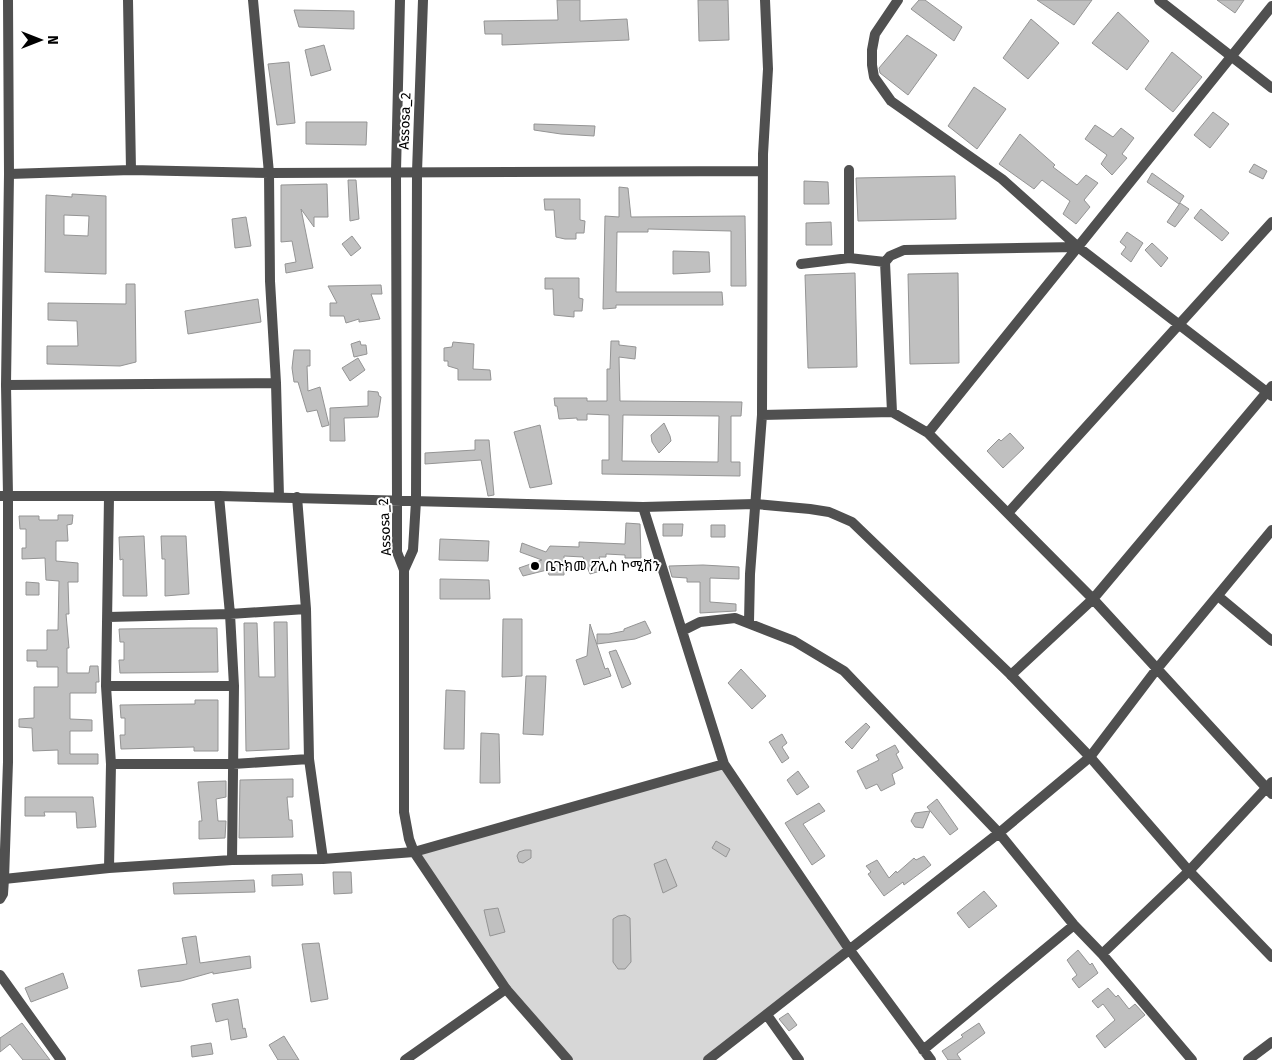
<svg xmlns="http://www.w3.org/2000/svg" width="1272" height="1060" font-family="'Fira Sans','Noto Sans Ethiopic',sans-serif">
<style>
.green{fill:#d7d7d7}
.building{fill:#c0c0c0;stroke:#949494;fill-rule:evenodd}
.lines{fill:none;stroke-linecap:round;stroke-linejoin:round}
.minor{stroke:#505050;stroke-width:10}
.tertiary{stroke:#505050;stroke-width:10}
.poi-dot{fill:#000;stroke:#fff;stroke-width:2}
.labels{text-anchor:middle;dominant-baseline:central;stroke-width:4;stroke-linejoin:round;paint-order:stroke}
.street-label{font-size:14px;fill:#000;stroke:#fff}
.poi-label{font-size:14px;fill:#000;stroke:#fff;text-anchor:start}
</style>
<rect width="100%" height="100%" fill="#fff"/>
<path class="green" d="M722,765L847,951L711,1060H567L502,983L417,850Z"/>
<path class="building" d="M557,0H580V21L627,19L629,40L502,45V34H485L484,21L558,20Z
M698,0H728L729,40L699,41Z
M919,0H925L962,27L954,41L911,9Z
M1037,0H1092L1074,25Z
M1217,0H1244L1235,13Z
M294,10L354,11V29L299,27Z
M1118,12L1149,41L1127,70L1092,43Z
M1031,19L1059,43L1028,79L1003,58Z
M907,35L937,55L908,95L880,73L879,68Z
M324,45L331,70L311,76L305,50Z
M1172,52L1202,77L1173,112L1145,89Z
M289,62L295,123L277,125L268,64Z
M974,87L1006,109L977,149L948,126Z
M1213,112L1229,124L1210,148L1194,135Z
M306,122H367L366,145L306,144Z
M534,124L595,126L594,136L561,134L534,130Z
M1095,125L1113,137L1121,128L1134,138L1122,154L1127,158L1112,175L1101,164L1107,155L1085,139Z
M1020,134L1055,165L1053,167L1077,185L1086,175L1098,183L1084,200L1090,207L1076,224L1063,214L1070,201L1042,180L1034,189L999,164Z
M1254,164L1267,171L1263,179L1249,172Z
M1152,173L1184,196L1179,204L1147,182Z
M955,176L956,219L858,221L856,178Z
M348,180H356L359,219L350,221Z
M804,181L828,182L829,204H804Z
M327,184L328,217H314V227L301,209L313,268L286,273L285,264L296,262L292,241L281,242V185Z
M619,187L628,188L631,217L745,216L746,286H731V231L648,229V232H617L616,292H722L723,305H616V308L603,309L605,216L619,217Z
M72,194L106,196V274L45,272L46,195L72,197ZM64,215L89,216L88,236L64,235Z
M544,199H580V220L585,221L584,233H576V239H565L556,237L554,210H545Z
M1180,203L1189,209L1175,227L1167,222Z
M1201,209L1229,233L1222,241L1194,218Z
M246,217L251,246L235,248L232,219Z
M831,222L832,245H806V223Z
M1127,232L1143,243L1131,262L1121,254L1126,247L1120,242Z
M352,236L361,248L351,256L342,244Z
M1152,243L1168,258L1161,267L1145,250Z
M673,251L709,252L710,272L673,274Z
M855,273L857,367L808,368L805,275Z
M958,273L959,363L910,364L908,274Z
M545,278H579V298L583,299L582,311H574V317L554,315L553,289H545Z
M126,284H135L136,362L120,366L47,364V346H78L77,321L48,320V303L126,304Z
M381,285L382,294H371L380,319L359,322V319L346,323L344,316H330V303H337L328,286Z
M258,299L261,322L188,334L185,311Z
M360,341L361,345H366L367,354L354,357L351,344Z
M611,341H619V345L636,347L635,359L619,357L620,401L742,402L741,416H731V462H740V476L602,474V460H609V415L587,414V420H577V418L559,419L557,406H555L554,398H587V401H607V369H610ZM623,415L719,416L718,462L622,461Z
M453,342L474,344L473,369L490,370L491,380H458V369L448,366V361H444V348L452,347Z
M294,350H310V366H307L308,391L320,387L329,425L322,427L317,410L307,412L298,382H294L292,368Z
M358,358L365,370L350,381L342,368Z
M368,391L378,392L379,396L381,397L378,417L344,418L345,441H330V408L368,406Z
M664,423L670,436L671,441L659,453L652,442L651,435Z
M540,425L552,484L530,488L514,432Z
M1010,433L1024,448L1003,468L987,451L999,439L1001,441Z
M475,440H489L494,495L488,496L481,460L425,464V453L475,450Z
M58,515H73L72,524L67,525L68,541H56V561L78,563V582H68L69,614H66L69,648H67V673H89L90,666H98L99,682H96V693H70V719L92,720V731H70V754H98V764H58V750L33,751L32,728L19,727V719L34,718V687H58V667H37V661H27V650H47V630H58L59,581L46,580L45,558L22,559V548H26V529H20L19,516H39V520H58Z
M626,523L640,524L641,558H625V555L606,554V557H599L604,570L590,574L583,557L564,556V575H549L547,570L523,576L519,568L542,560L520,552L522,543L546,552L550,546L579,547V542L625,544Z
M663,524H683L682,536H663Z
M711,525H725V537H711Z
M144,536L147,596H123V559L120,560L119,537Z
M161,536H186L189,594L165,596V559H162Z
M440,539L489,541L488,561L439,560Z
M703,565L739,567V579L710,578V602L736,604V611L700,613V582H687V578L672,577L669,566Z
M440,579L489,580L490,599H440Z
M26,582L39,583V595H26Z
M503,619H522V676L502,677Z
M645,621L651,633L635,639L597,644V634H609L624,631V629Z
M274,622H287L289,749L246,751L244,623H257L259,677H275Z
M590,624L605,669L608,668L611,676L584,685L576,660L587,656Z
M191,628H217L218,672L120,673L119,660H124V642H120L119,629Z
M616,650L631,684L622,688L609,652Z
M741,669L766,696L752,709L728,683Z
M526,676H546L543,735L523,734Z
M446,690L465,691L464,749H444Z
M195,700H218V751H194V747L121,749L120,735H125V718H121L120,705L195,704Z
M866,723L870,727L852,749L845,742Z
M481,733L499,734L500,783H480Z
M782,734L787,743L782,747L789,758L782,763L769,742Z
M895,745L899,752L896,754L903,768L892,774L895,784L881,791L877,784L866,789L857,771L879,760L876,755Z
M798,771L809,787L797,795L787,780Z
M293,779V797H287L289,820H292L293,837L239,838L240,780Z
M226,781V797L216,799L218,821H226L225,838L199,839V821H202L198,782Z
M25,797H93L96,827L77,828L76,812H44L45,816H25Z
M937,799L958,829L950,835L927,807Z
M819,803L825,811L803,824L825,856L812,865L785,823Z
M930,811L923,828L915,827L911,821L915,813Z
M716,841L730,849L726,857L712,848Z
M525,850H531V858L523,863L519,862L517,856L519,852Z
M924,856L931,865L904,885L903,882L884,896L868,874L871,872L866,866L877,860L889,878L896,871L897,873L914,858L916,860Z
M666,859L677,886L663,893L654,864Z
M333,872H351L352,893L334,894Z
M302,874L303,885L272,886V875Z
M254,880L255,892L174,894L173,883Z
M984,891L997,906L969,928L957,913Z
M498,908L505,932L490,936L484,910Z
M625,915L630,918L631,962L625,969H618L613,962V919L618,916Z
M196,936L200,963L250,956L251,968L213,974V972L181,981L141,987L138,970L187,964L182,938Z
M319,943L328,999L311,1002L302,944Z
M1078,950L1090,965L1092,963L1098,973L1079,988L1072,979L1077,975L1067,960Z
M63,973L68,988L31,1002L25,988Z
M1108,988L1116,997L1118,995L1129,1009L1135,1004L1145,1015L1105,1048L1096,1036L1115,1020L1103,1004L1098,1008L1092,1001Z
M238,999L243,1029L245,1028L247,1037L231,1040L228,1019L216,1022L212,1004Z
M788,1013L797,1025L789,1031L779,1019Z
M22,1023L50,1060H23L10,1044L0,1052V1038Z
M979,1023L985,1033L957,1054L961,1060H948L942,1051L963,1037L961,1035Z
M284,1036L299,1060H278L269,1045Z
M211,1043L213,1054L192,1057L191,1046Z"/>
<g class="lines">
<path class="minor" d="M128,0L131,170
M253,0L269,173L270,281L276,383L279,497
M898,0L875,34L872,50V65L874,77L891,101L1002,179L1078,247L1272,396
M849,170V258
M9,174L131,170L269,173L763,171
M801,264L849,258L885,262
M6,385L276,383
M892,412L885,262L890,256L904,250L1078,247
M762,415L892,412L928,433L1093,599L1272,794
M928,433L1272,6
M219,496L230,614L234,686L232,860
M297,497L306,609L309,759L323,859
M643,507L724,764L849,949L931,1060
M1008,513L1272,222
M1218,596L1272,641
M108,617L230,614L306,609
M749,622L750,574L762,415L763,154L768,69L765,0
M682,631L700,622L735,618L794,641L844,671L999,833L1074,925L1102,954L1192,1060
M1011,675L1093,599L1272,386
M106,686H234
M111,764H233L309,759
M109,868L111,764L106,686L109,497
M4,879L109,868L232,860L323,859L414,852L724,764
M1102,954L1189,871L1272,782
M0,975L61,1060
M767,1015L799,1060
M923,1050L1074,925
M405,1060L506,989
M708,1060L999,833L1090,757L1156,670L1272,530"/>
<path class="tertiary" d="M400,0L396,171L397,501V552L404,570V812L409,839L414,852L506,989L568,1060
M1159,0L1272,88
M0,496H219L643,507L755,504L810,509L829,512L852,522L1011,675L1090,757L1189,871L1272,957
M404,570L413,550L416,501L417,172L423,0
M0,899L3,894L4,879L8,762V495L6,385L9,174L8,0
M1248,1060L1272,1042"/>
</g>
<circle class="poi-dot" cx="535" cy="566" r="5"/>
<g class="labels">
<g class="street-label">
<text transform="translate(405 121) rotate(-88)">Assosa_2</text>
<text transform="translate(385 527) rotate(-93)">Assosa_2</text>
</g>
<g class="poi-label">
<text x="545" y="566">ቤጉክመ ፖሊስ ኮሚሽን</text>
</g>
</g>
<g transform="translate(40 40) rotate(90)" stroke="#ffffff" stroke-width="4" paint-order="stroke">
<path d="M0-4L9 19L0 12L-9 19Z" fill="#000000"/>
<text y="-8" font-size="14" font-weight="bold" text-anchor="middle" fill="#000000">N</text>
</g>
</svg>
